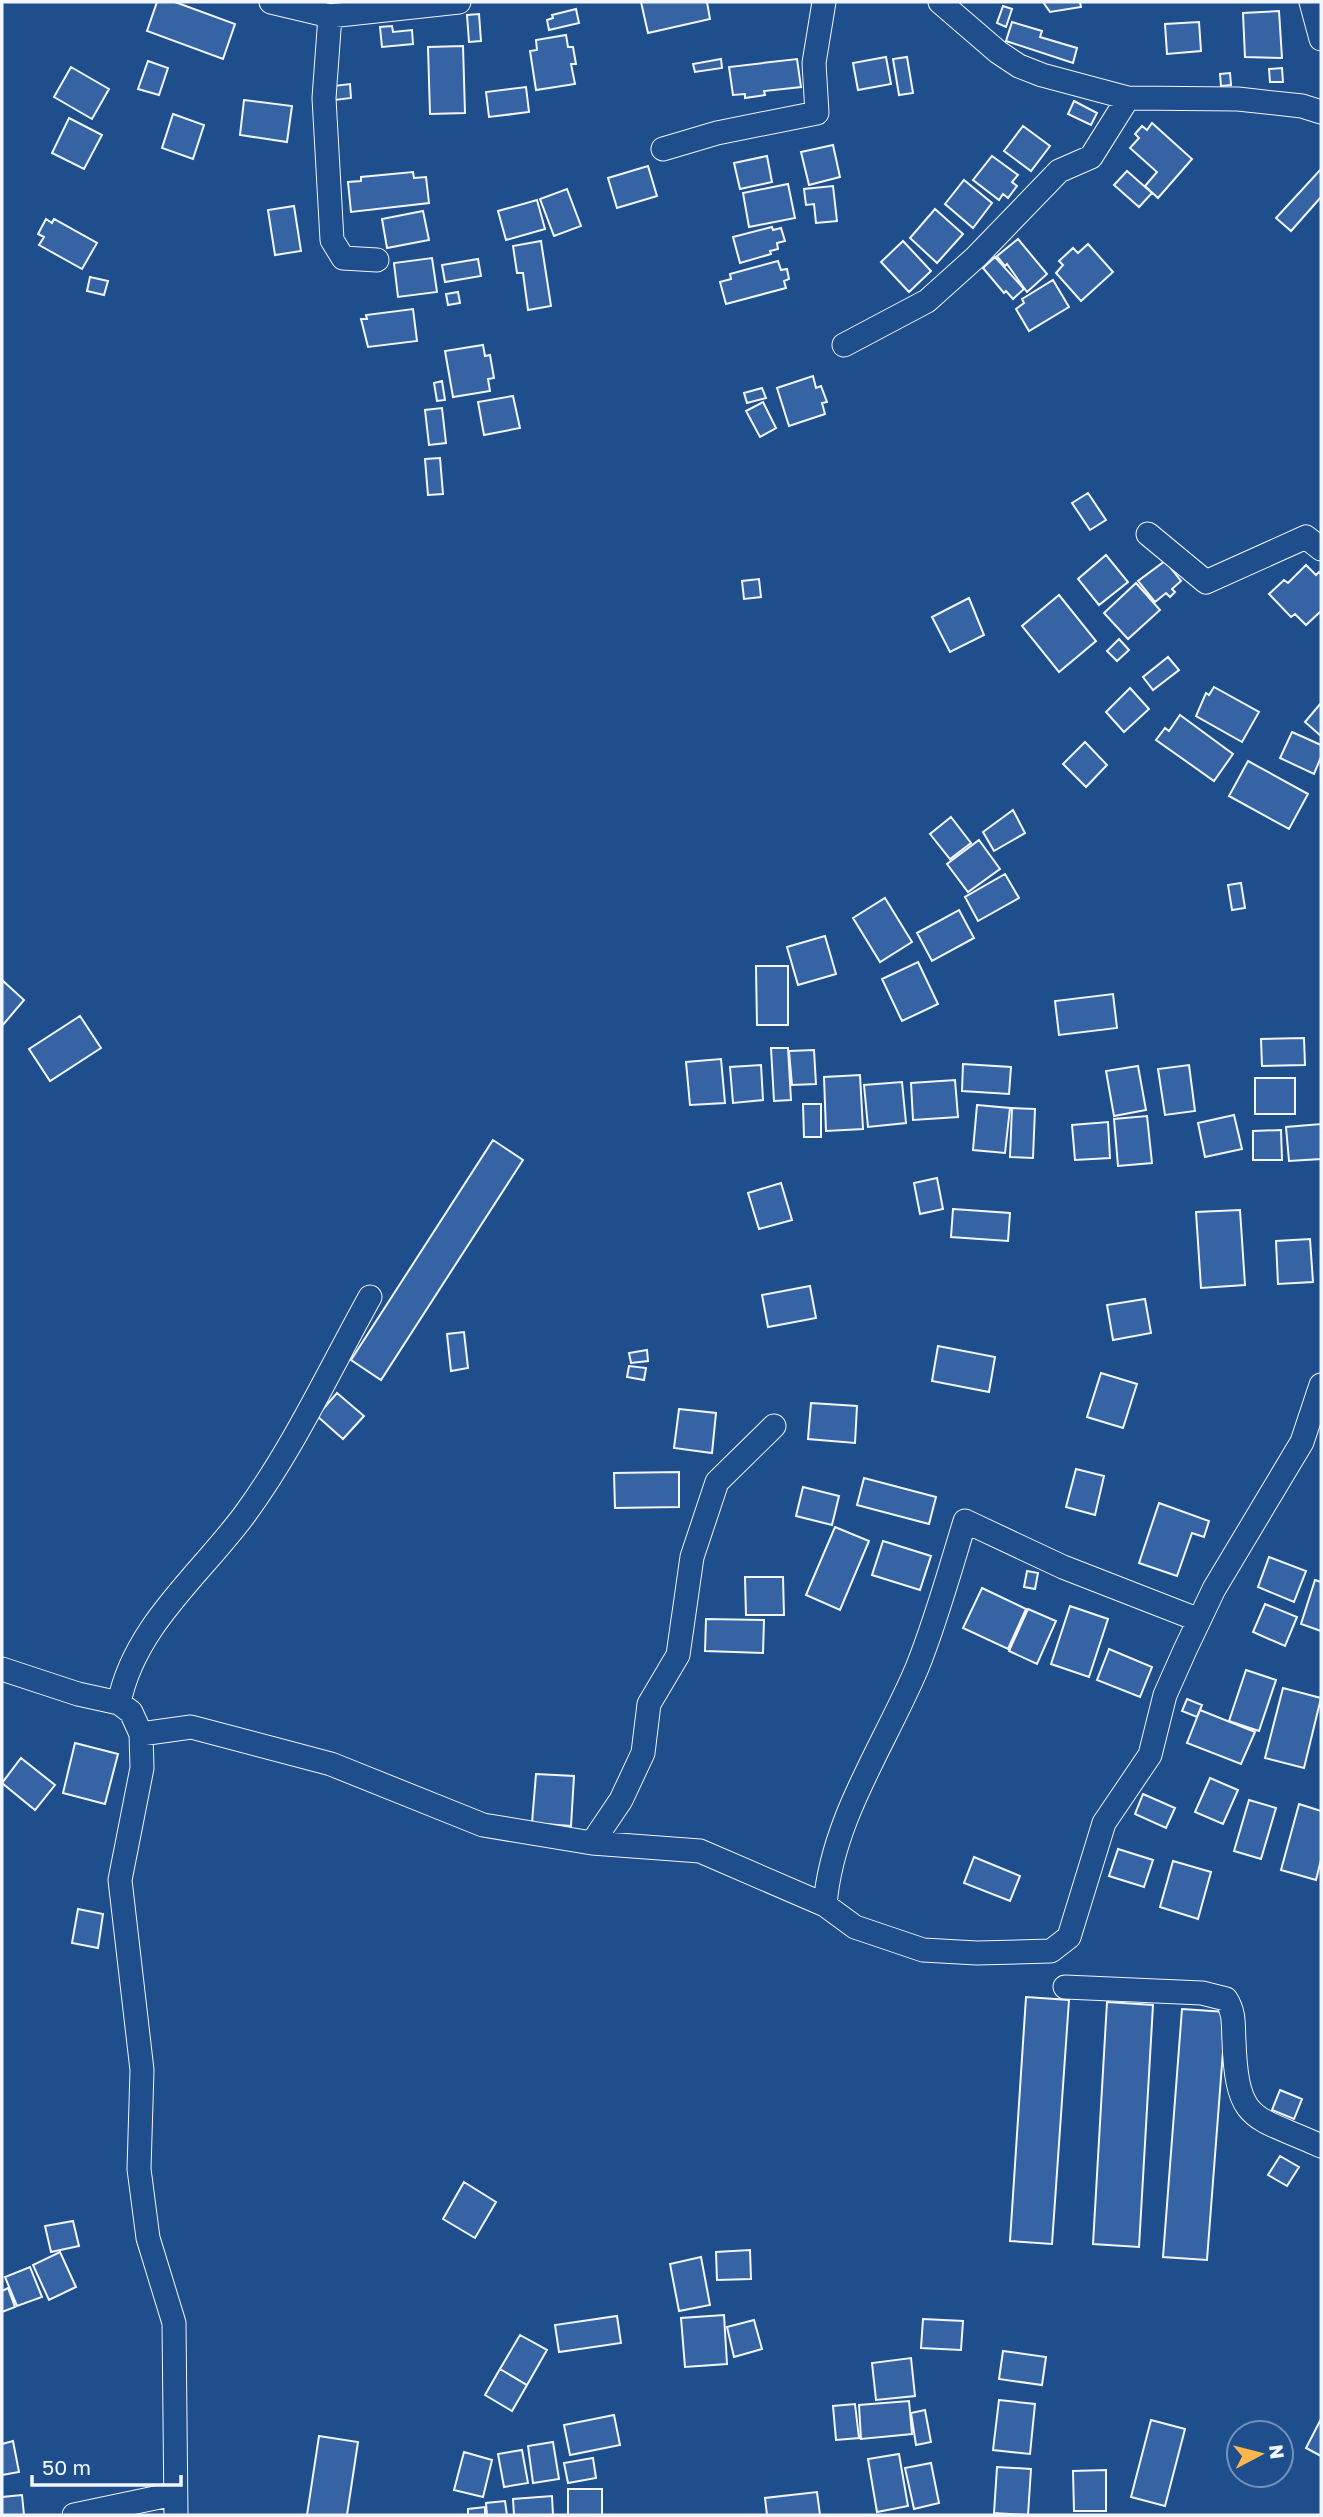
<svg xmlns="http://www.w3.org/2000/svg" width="1323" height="2517" font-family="'Golos Text',sans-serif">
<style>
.building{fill:#3563a3;stroke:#f2f6ff;stroke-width:2}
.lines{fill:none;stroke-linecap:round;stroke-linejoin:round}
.minor-casing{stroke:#f2f6ff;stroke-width:25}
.minor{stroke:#1f4e8c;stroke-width:23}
</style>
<rect width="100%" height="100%" fill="#1f4e8c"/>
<path class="building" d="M157,2H175L235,24L223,59L147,31Z
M641,2H707L710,19L648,33Z
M1043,2H1080L1081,7L1050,12Z
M1003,6L1012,9L1006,27L997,23Z
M576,9L579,23L549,30L547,20L553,18L552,15Z
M1279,11L1282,58L1245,57L1243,13Z
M479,14L481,41L469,42L467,15Z
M1012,22L1042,31L1040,37L1077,48L1073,63L1006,41Z
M1199,22L1201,51L1167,54L1165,24Z
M392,26L393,32L412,30L413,44L382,47L380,27Z
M566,35L568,47H573L576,64H571L575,84L536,90L530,51L537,50L536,40Z
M463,46L465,113L430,114L428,47Z
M886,57L891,84L858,90L853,63Z
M907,57L913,93L899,95L893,59Z
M721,59L722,68L695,72L693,64Z
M797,59L801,87L764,91L765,95L745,98V94L733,95L729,67Z
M148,61L168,68L159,95L138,89Z
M71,67L109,89L92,119L54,97Z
M1282,68L1283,82H1270L1269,69Z
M1230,73L1231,85L1221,86L1220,74Z
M350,84L351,98L335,100L333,86Z
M526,87L529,112L489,117L486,92Z
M244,100L292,106L287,142L240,135Z
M1074,101L1097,113L1091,125L1068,114Z
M173,114L204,125L193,159L162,148Z
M69,118L102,135L84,169L52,153Z
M1152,123L1192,159L1158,198L1145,186L1157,172L1130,148L1139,138L1135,134L1142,126L1147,130Z
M1023,126L1050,146L1031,171L1004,151Z
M833,145L840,177L809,185L801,152Z
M767,156L772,182L740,189L734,163Z
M992,156L1018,175L1012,182L1017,186L1008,198L1003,194L999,200L973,180Z
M648,166L657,196L617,208L608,178Z
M1321,169V197L1291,231L1276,218Z
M1127,171L1152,193L1139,207L1114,185Z
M413,172L414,178L426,177L429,203L351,212L348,182L361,181V177Z
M964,180L992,203L973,228L945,204Z
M788,184L795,218L749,227L743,193Z
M833,186L837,221L816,223L814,204L806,205L804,189Z
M567,189L581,226L554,236L540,199Z
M537,200L545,229L506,240L498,211Z
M294,206L301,251L275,255L268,210Z
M935,209L963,234L937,263L910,238Z
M423,211L429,240L387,248L382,219Z
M46,219L52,223L54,219L97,243L82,269L39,245L44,237L38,234Z
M772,227L773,230L781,228L785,241L777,243L778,249L770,251L771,254L740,263L733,237Z
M1018,239L1047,274L1027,292L1007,264L1005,266L997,256Z
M541,241L551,306L528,310L523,273H517L513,246Z
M903,241L931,271L909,292L881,262Z
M1088,244L1113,272L1081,301L1056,273L1063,265L1059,261L1073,248L1078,253Z
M995,257L1024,289L1013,299L1006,291L1004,293L983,268Z
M432,258L437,292L398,297L394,263Z
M478,259L481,276L445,282L442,265Z
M778,261L781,270L787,269L789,279L784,281L786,288L726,304L720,282L731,279L730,274Z
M90,277L108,281L104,295L87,291Z
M1053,280L1069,307L1029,331L1016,309L1024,303L1022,299Z
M458,292L460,303L448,305L446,294Z
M413,309L417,341L368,347L361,319H367L366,315Z
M483,345L485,356L490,355L494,378L488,379L490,391L453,397L445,351Z
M813,376L816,388L821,386L827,402L822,403L825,414L789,426L777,388Z
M442,381L445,400L437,401L434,383Z
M762,388L766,398L747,403L744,393Z
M513,396L520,428L484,435L478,402Z
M763,402L776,428L760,437L746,411Z
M442,408L446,443L429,445L425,410Z
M440,458L443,494L428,495L425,459Z
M1088,493L1106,520L1090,530L1072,503Z
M1106,555L1128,582L1099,605L1078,579Z
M1165,561L1181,581L1172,589L1175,592L1170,597L1166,593L1155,602L1138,581Z
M1306,565L1316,575L1319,572L1321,575V611L1306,625L1295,614L1291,617L1269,594L1284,580L1288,583Z
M759,579L761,597L744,599L742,581Z
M1136,583L1160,610L1128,639L1104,613Z
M1059,595L1096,641L1059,672L1022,626Z
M969,598L984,635L950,652L932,617Z
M1119,639L1129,650L1117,661L1107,651Z
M1168,657L1179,670L1153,690L1143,677Z
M1214,687L1259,712L1242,742L1196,716L1206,693L1209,695Z
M1130,688L1149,709L1124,732L1106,712Z
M1321,703V736L1305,722Z
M1180,715L1233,754L1214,781L1156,740L1165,728L1169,731Z
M1292,732L1321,745V757L1314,774L1280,758Z
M1085,742L1107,765L1086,787L1063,764Z
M1248,761L1308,794L1289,829L1229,796Z
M1013,810L1025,833L994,851L983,832Z
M951,817L971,843L950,859L930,834Z
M979,840L1000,869L968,892L947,864Z
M1005,874L1019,898L978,921L965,897Z
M1241,883L1245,908L1232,910L1228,885Z
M885,898L912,942L880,962L853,918Z
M959,910L974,938L932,961L917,933Z
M825,936L836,974L798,985L787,947Z
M918,962L938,1004L902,1021L882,979Z
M756,966H788V1025H757Z
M2,980L24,1000L2,1026Z
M1113,994L1117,1028L1059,1035L1055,1001Z
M80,1016L101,1048L50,1081L29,1049Z
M1304,1038L1305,1065L1262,1066L1261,1039Z
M771,1048H788L791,1100L774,1101Z
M814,1050L816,1084L792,1085L789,1051Z
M721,1059L725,1103L690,1105L686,1062Z
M963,1064L1011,1067L1009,1094L962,1091Z
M761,1065L763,1100L733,1103L730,1067Z
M1189,1065L1195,1111L1165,1115L1158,1069Z
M1138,1066L1146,1110L1114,1116L1106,1071Z
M860,1075L863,1129L826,1131L824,1077Z
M1255,1078H1295V1114H1255Z
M955,1080L958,1117L913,1120L911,1083Z
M902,1082L906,1123L868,1127L864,1085Z
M803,1104H821V1137H804Z
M977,1105L1010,1108L1005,1153L973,1150Z
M1012,1108L1035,1109L1033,1158L1010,1157Z
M1234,1115L1242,1149L1205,1157L1198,1123Z
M1147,1116L1152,1163L1118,1166L1114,1119Z
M1108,1122L1110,1158L1075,1160L1072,1125Z
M1321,1124V1159L1289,1161L1286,1127Z
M1281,1130L1282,1160H1253V1131Z
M493,1140L523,1160L381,1380L351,1360Z
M937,1178L943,1209L920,1214L914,1183Z
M781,1183L792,1220L759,1229L748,1193Z
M953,1209L1010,1213L1008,1241L951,1237Z
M1240,1210L1245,1285L1201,1288L1196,1212Z
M1310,1239L1313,1282L1278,1284L1276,1241Z
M810,1286L816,1318L768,1327L762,1295Z
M1145,1299L1151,1333L1113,1340L1107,1305Z
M464,1332L468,1368L451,1371L447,1334Z
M938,1346L995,1357L989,1392L932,1381Z
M647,1350L648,1361L631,1363L629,1353Z
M629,1366L646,1368L644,1380L627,1377Z
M1101,1373L1137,1384L1123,1428L1087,1417Z
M337,1393L364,1416L343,1439L317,1416Z
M811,1403L857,1406L855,1443L808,1439Z
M679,1409L716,1413L712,1453L674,1448Z
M1076,1469L1104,1476L1095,1515L1066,1507Z
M679,1472V1507L615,1508L614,1473Z
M864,1478L936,1497L929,1524L857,1505Z
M803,1487L839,1496L832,1525L796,1516Z
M1159,1503L1209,1521L1204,1537L1192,1533L1177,1576L1139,1563Z
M835,1527L869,1541L840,1610L806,1595Z
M883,1541L931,1556L920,1590L872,1575Z
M1269,1557L1306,1571L1294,1602L1258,1587Z
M1027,1571L1038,1573L1035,1589L1024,1587Z
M745,1577H783L784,1615H746Z
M1315,1580L1321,1582V1631L1301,1624Z
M982,1588L1026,1609L1008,1649L963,1628Z
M1265,1604L1297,1617L1285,1646L1253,1632Z
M1070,1606L1108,1619L1089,1677L1051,1664Z
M1028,1609L1056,1621L1037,1664L1009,1651Z
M706,1619L764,1620L763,1653L705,1651Z
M1109,1649L1152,1667L1140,1697L1097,1680Z
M1246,1670L1276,1680L1259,1731L1229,1721Z
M1283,1688L1321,1698L1304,1768L1265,1758Z
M1187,1699L1202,1705L1197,1717L1182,1711Z
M1200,1710L1255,1732L1241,1764L1187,1743Z
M75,1743L118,1754L105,1804L63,1793Z
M21,1758L55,1785L35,1810L2,1783Z
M536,1774L574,1776L571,1826L532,1823Z
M1210,1778L1238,1790L1223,1824L1195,1812Z
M1143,1794L1175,1808L1166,1828L1135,1814Z
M1249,1800L1276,1808L1261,1859L1234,1851Z
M1299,1804L1321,1811V1860L1316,1880L1281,1870Z
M1118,1849L1153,1860L1144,1887L1109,1876Z
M974,1857L1020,1876L1010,1901L964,1883Z
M1173,1861L1211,1872L1198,1919L1160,1907Z
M78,1909L103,1914L98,1948L72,1943Z
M1026,1997L1069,2000L1052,2244L1010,2241Z
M1107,2002L1153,2005L1139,2247L1093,2244Z
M1182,2009L1226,2012L1207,2260L1163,2257Z
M1280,2090L1302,2099L1294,2119L1272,2110Z
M1280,2156L1299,2167L1287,2186L1268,2175Z
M464,2182L496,2202L475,2238L443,2219Z
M73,2221L79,2246L51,2252L45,2226Z
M750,2250L751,2279L717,2280L716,2252Z
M60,2252L76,2287L49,2300L33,2265Z
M701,2257L710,2305L679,2311L670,2264Z
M30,2267L42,2297L17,2306L5,2277Z
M8,2288L15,2307L2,2312V2291Z
M724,2315L727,2364L685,2367L681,2318Z
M617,2316L621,2343L559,2352L555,2325Z
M923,2319L963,2321L961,2350L921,2348Z
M754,2320L762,2349L734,2357L727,2327Z
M520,2335L547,2350L527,2385L500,2369Z
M1003,2351L1046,2357L1042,2385L999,2379Z
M911,2358L915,2396L876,2400L872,2363Z
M500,2369L527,2385L512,2411L485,2395Z
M999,2400L1035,2404L1030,2454L993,2450Z
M909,2401L912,2434L861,2439L859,2405Z
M855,2404L859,2438L836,2440L833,2406Z
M925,2410L931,2442L916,2445L911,2413Z
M614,2415L620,2445L570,2455L564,2425Z
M1321,2419V2456L1306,2448Z
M1151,2420L1185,2429L1165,2506L1131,2497Z
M319,2436L358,2442L347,2515H307Z
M13,2441L19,2472L2,2475V2444Z
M553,2442L559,2479L533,2483L528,2446Z
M522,2450L528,2483L504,2487L498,2454Z
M464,2452L492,2460L483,2497L454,2490Z
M899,2454L908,2506L877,2512L868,2459Z
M593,2458L596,2478L568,2483L564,2463Z
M931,2463L939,2503L914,2509L905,2468Z
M997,2467L1031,2469L1028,2515L994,2513Z
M1106,2470V2511H1074L1073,2471Z
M568,2489H602V2515H568Z
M817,2492L820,2515H767L765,2498Z
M22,2495L24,2515H2V2497Z
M552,2496L553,2515H514L513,2499Z
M505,2501L507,2515H487L486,2503Z
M485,2507V2515H468V2509Z"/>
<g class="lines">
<defs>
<path id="minor" d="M271,2L330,16L459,2
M940,2L998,52L1019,66L1042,75L1128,98L1238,99L1302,106L1321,112
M1311,2L1321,39
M330,16L324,98L332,240L343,258L377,260
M663,149L717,133L817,113L814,63L824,2
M844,345L927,301L976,257L1059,171L1091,157L1128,98
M1148,534L1206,582L1306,537L1321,549
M2,1669L78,1694L119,1703L131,1712L141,1734L142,1768L120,1880L142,2070L139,2169L148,2238L174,2323L176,2515
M119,1703C134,1626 201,1574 245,1514C294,1447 330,1369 370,1297
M141,1734L191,1727L331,1764L483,1825L592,1843L700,1851L825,1905L855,1927L923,1950L977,1953L1051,1951L1069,1937L1104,1823L1150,1755L1165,1695L1185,1650L1214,1589L1302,1442L1321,1385
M592,1843L621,1800L643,1753L649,1704L678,1655L692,1557L717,1482L774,1426
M825,1905C832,1819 884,1746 917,1668C936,1621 950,1570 965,1521L1063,1567L1199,1620
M1065,1987L1202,1993L1226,1999C1235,2013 1233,2025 1234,2041C1237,2125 1254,2115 1321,2146
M74,2515L174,2494"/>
</defs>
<use href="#minor" class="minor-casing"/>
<use href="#minor" class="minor"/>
</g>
<rect width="1323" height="2517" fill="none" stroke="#f2f6ff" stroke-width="7"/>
<g transform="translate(1260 2454) rotate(83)"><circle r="33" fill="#1f4e8c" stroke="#7391ba" stroke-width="2"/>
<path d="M0-5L12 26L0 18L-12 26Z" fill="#ffb74d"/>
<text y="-10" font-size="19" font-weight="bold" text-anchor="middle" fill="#f2f6ff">N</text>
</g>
<path d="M32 2475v10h149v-10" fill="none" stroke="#f2f6ff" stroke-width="3.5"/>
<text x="42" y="2475" font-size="21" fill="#f2f6ff" stroke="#1f4e8c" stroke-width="5" paint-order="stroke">50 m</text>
</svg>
